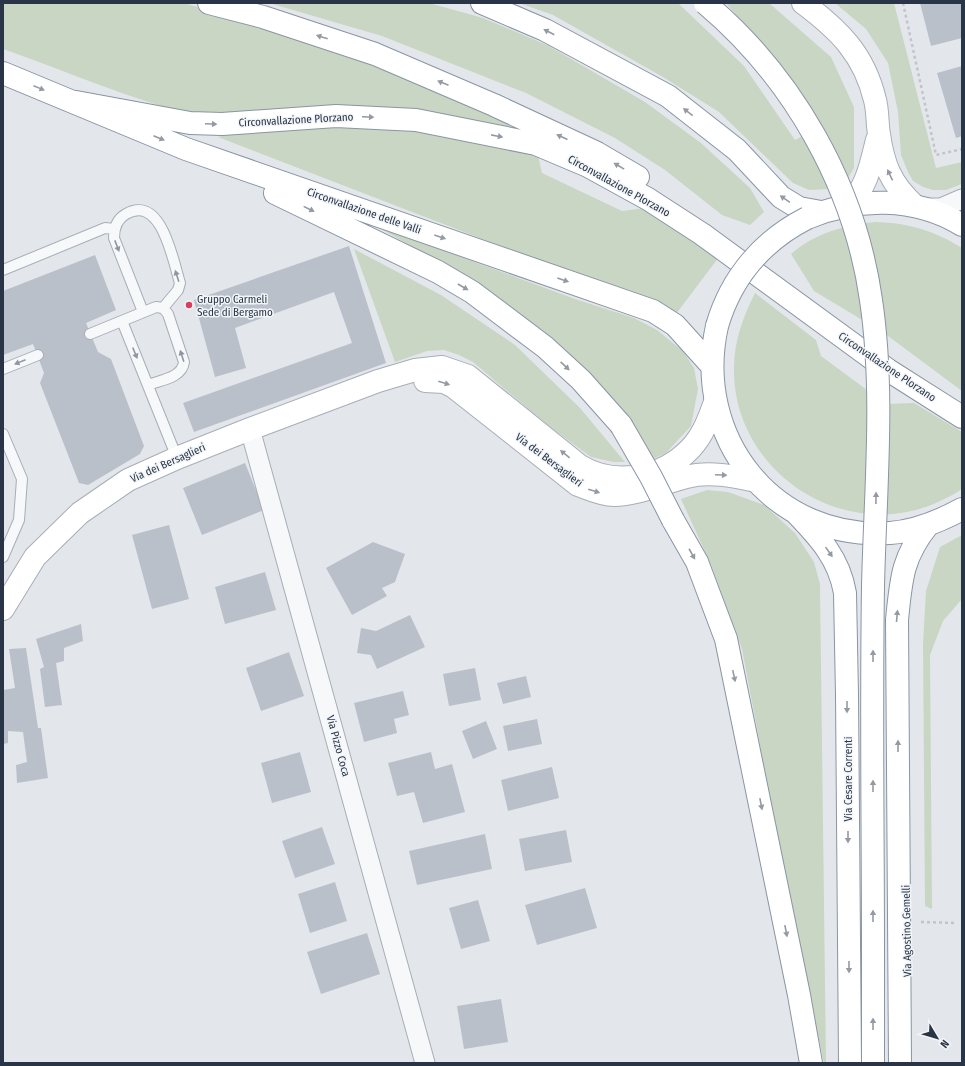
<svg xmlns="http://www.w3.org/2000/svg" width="965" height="1066" font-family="'Fira Sans Condensed',sans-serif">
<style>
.green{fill:#c9d6c3}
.building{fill:#bac0ca}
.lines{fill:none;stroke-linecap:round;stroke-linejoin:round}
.lane-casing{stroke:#a7aeb7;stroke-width:12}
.street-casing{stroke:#a7aeb7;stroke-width:21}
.secondary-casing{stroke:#a7aeb7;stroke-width:24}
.highway-casing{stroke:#8995a4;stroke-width:24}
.path{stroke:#c1c5cb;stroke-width:2.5;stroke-dasharray:3 3;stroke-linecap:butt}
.lane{stroke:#f6f8fa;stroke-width:10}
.street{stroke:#f6f8fa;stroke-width:19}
.secondary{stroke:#fff;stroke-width:22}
.highway{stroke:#fff;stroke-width:22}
.highway-bridge-casing{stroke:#8995a4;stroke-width:24;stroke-linecap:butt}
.highway-bridge{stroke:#fff;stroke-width:22}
.oneway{fill:#949aa2}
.oneway2{fill:#9096a0}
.poi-dot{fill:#d8415e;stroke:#f3f6f9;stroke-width:1.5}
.labels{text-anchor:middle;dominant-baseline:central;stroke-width:3;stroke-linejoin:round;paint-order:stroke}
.street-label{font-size:11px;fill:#293546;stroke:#f3f6f9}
.poi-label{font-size:11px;fill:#293546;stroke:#f3f6f9;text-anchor:start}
</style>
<rect width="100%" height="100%" fill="#e3e7ec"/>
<path class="green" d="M3,3H183L299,34L415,76L528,135L198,117C131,99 68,72 3,49Z
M269,3H429L483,18L547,45L645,102L701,143L750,188L764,212L750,225L722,215L665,170L615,138L526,93L382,36Z
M519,3H678L744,66L795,140L820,127L788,76L726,3H769L831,57L854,107V168L845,183L830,189L809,190L793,183L719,112L663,77L553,15Z
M835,3H894L936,168L962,162V184L946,190H933L923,187L913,181L908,172L901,155L898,112L888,63L866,29Z
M415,123L537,151L542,173L622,211L653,207L719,257L676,314L218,137L241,130Z
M876,222C909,223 935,231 962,248V391L884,333L814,291L791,254C815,233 845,225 876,222Z
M374,225L575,299L634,318L657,330L683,351L694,368L698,389L691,426L666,453L653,459L564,356L516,311L450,268Z
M354,249L441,295L515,345L580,408L625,462H613L591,457L546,424L473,362L459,355L444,350L427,351L395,362Z
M755,293L816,340L821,356L886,404L914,403L962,432V489C945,500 927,508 907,512C819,529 732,458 734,368C734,341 743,317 755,293Z
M707,490L728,492L764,505L795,533L814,562L820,584L826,1063H824L776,843L759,739L742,649L712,567L681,499Z
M962,535V599L943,621L930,655L932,909L925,906L923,644L926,591L940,547Z"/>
<path class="building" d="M920,3H962V38L931,46Z
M962,66V136L956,138L937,73Z
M349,246L386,363L194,432L183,403L352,343L334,292L235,328L246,368L215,377L194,300Z
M95,255L116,310L86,323L98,352L111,359L144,446L140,454L88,485L79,483L40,383L44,373L33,344L3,355V291Z
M245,463L264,510L202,535L183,488Z
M169,525L189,599L152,609L132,535Z
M373,542L405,554L395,582L382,588L387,596L352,615L326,568Z
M265,572L276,610L225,624L215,587Z
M410,615L425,647L377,669L371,655L357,653L361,628L376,631Z
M81,624L83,641L64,648V661L56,663L62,705L45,707L40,669L44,667L36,639Z
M26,648L38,728H41L48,778L17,783L16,765L27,762L23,732L8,731V743L3,744V690L15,688L9,649Z
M289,652L304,696L261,711L246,668Z
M475,668L481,700L449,706L443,674Z
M526,676L531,697L503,704L497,683Z
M403,691L409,715L394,719L397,733L364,742L354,703Z
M537,719L542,744L508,751L503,726Z
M486,721L497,749L473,759L462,731Z
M300,752L311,792L272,803L261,763Z
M431,752L435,769L452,764L465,812L423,823L414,792L397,796L388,763Z
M552,767L559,798L508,811L501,780Z
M322,827L335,864L295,878L282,841Z
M566,830L572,862L525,871L519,839Z
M485,834L492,869L417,885L409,851Z
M335,882L347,921L310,933L298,894Z
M585,888L597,928L537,945L525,905Z
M478,900L490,941L461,949L449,908Z
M367,933L380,974L321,994L307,952Z
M501,999L508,1042L464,1049L457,1006Z"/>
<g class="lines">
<defs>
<path id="lane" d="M3,270L105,228L114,229
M143,312L114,238C114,228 117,219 126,214C162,194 173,261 180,283L178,290L163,308
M122,321L177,458
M90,334L156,307L163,308L168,314L184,362C182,378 161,380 148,385
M3,369L38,355
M3,434L22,479L19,520L3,557"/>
<path id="street" d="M925,208H941L962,199
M250,429L425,1063"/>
<path id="secondary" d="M803,3C839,30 864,54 875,100C878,111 877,123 879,134C883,164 891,184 914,205
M849,205C867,187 871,164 877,140
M425,381L444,382L454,387L578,485C589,489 601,495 614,495C638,495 662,483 686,477C709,471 733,476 756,481
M3,609L35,557L80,513L128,480L177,458L250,429L378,381L415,370L442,367L468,376L580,466C615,487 663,478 691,448C703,435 709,419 715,402"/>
<path id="highway" d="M209,3L263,17L375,54L494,105L597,153L638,177
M482,3L545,30L668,96L737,150L781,197L799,208L821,212
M3,73L186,149L653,311L675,325L711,365
M76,102L190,123L222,124L336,116L416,120L536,144L588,166L648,199L702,234L888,370L962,417
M275,193L438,272L472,292L545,347L581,380L621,425
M807,218C857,197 915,196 962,225
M717,326C692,438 774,541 890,533C916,531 940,521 962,509
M795,512C819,537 839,558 845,593L847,695L850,1063
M673,520L697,562L726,639L799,995L811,1063
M873,955V1063
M900,1063L897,620C901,580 902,557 928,525"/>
</defs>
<use href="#lane" class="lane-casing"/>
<use href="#street" class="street-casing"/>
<use href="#secondary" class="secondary-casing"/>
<use href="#highway" class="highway-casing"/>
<path class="path" d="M903,3L936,155L962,149
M921,922L956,923"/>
<use href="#lane" class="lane"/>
<use href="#street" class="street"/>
<use href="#secondary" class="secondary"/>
<use href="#highway" class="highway"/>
<defs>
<path id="highway-bridge" d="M705,3C793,77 855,186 871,300C885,394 875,492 873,587C871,710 873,832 873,955
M717,326C731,278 762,241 807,218
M621,425L651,477L673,520"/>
</defs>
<use href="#highway-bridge" class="highway-bridge-casing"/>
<use href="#highway-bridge" class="highway-bridge"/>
</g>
<defs><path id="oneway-solid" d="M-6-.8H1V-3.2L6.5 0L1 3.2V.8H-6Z"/></defs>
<g class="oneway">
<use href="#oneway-solid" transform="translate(549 32) rotate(-153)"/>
<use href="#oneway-solid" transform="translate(322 37) rotate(-162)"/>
<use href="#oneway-solid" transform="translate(443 83) rotate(-157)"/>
<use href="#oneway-solid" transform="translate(39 88) rotate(22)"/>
<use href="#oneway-solid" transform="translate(688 112) rotate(-142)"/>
<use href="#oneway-solid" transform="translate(368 117) rotate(3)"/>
<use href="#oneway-solid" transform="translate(211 124) rotate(2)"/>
<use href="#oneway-solid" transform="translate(497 136) rotate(11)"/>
<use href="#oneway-solid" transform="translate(562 137) rotate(-155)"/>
<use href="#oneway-solid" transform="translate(159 138) rotate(23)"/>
<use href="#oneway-solid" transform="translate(619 166) rotate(-149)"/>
<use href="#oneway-solid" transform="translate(890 175) rotate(-115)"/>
<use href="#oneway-solid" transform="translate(785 199) rotate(-145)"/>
<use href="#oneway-solid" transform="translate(309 209) rotate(26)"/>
<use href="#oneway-solid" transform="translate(440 237) rotate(19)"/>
<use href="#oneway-solid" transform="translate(563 280) rotate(19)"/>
<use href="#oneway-solid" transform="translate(463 287) rotate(30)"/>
<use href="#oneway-solid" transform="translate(565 366) rotate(43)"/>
<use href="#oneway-solid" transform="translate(444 383) rotate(17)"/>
<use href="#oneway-solid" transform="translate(565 454) rotate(-141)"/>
<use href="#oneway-solid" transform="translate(721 475) rotate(3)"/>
<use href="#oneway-solid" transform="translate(594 491) rotate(17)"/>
<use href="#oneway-solid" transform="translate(876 498) rotate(-89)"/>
<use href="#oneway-solid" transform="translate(829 552) rotate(55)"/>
<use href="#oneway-solid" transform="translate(692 554) rotate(61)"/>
<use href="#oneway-solid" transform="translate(897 616) rotate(-85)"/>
<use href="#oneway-solid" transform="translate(873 656) rotate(-90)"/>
<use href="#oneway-solid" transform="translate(734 676) rotate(78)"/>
<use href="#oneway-solid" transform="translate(847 707) rotate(90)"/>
<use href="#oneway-solid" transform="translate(898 746) rotate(-90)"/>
<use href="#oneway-solid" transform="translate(873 786) rotate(-90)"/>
<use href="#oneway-solid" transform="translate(761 804) rotate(79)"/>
<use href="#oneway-solid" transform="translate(848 837) rotate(90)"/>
<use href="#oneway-solid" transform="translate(873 916) rotate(-90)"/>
<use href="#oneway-solid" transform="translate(786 931) rotate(79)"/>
<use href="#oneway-solid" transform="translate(849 967) rotate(90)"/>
<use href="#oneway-solid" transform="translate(873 1024) rotate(-90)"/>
</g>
<g class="oneway2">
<use href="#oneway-solid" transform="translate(117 246) rotate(69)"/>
<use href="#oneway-solid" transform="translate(177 276) rotate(-108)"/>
<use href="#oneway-solid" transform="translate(135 353) rotate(68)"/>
<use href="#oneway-solid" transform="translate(182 356) rotate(-108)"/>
<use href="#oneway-solid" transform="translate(20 362) rotate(158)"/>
</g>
<circle class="poi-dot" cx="189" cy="305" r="4"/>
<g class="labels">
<g class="street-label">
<text transform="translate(296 120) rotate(-3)">Circonvallazione Plorzano</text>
<text transform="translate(619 186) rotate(29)">Circonvallazione Plorzano</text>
<text transform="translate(364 211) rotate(19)">Circonvallazione delle Valli</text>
<text transform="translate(887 367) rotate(34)">Circonvallazione Plorzano</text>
<text transform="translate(549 460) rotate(37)">Via dei Bersaglieri</text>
<text transform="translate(168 463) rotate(-24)">Via dei Bersaglieri</text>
<text transform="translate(338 746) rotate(75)">Via Pizzo Coca</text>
<text transform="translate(848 779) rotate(-90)">Via Cesare Correnti</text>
<text transform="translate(907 931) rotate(-91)">Via Agostino Gemelli</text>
</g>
<g class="poi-label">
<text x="197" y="299">Gruppo Carmeli<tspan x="197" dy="13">Sede di Bergamo</tspan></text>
</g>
</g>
<rect width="965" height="1066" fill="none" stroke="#293546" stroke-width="8"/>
<g transform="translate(937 1038) rotate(128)" stroke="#f3f6f9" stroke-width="3" paint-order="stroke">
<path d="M0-3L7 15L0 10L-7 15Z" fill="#293546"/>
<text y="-6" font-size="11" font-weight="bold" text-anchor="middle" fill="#293546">N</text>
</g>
</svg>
